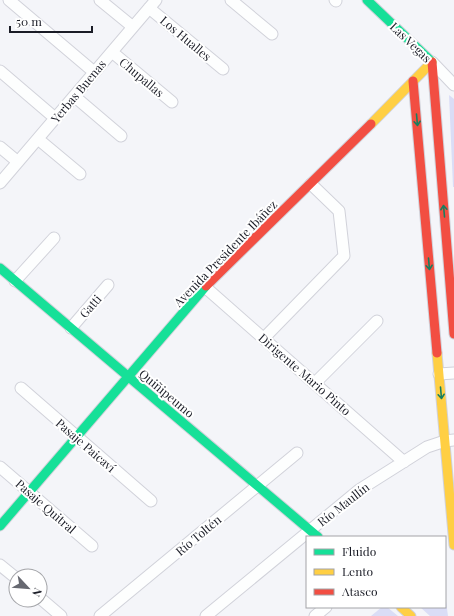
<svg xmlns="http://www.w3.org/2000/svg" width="454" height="616" font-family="'Playfair Display',serif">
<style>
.green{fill:#daddf6}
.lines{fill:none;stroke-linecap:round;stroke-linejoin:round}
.street-casing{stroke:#d1d2da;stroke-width:13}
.fast-casing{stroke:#d1d2da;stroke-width:11}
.slow-casing{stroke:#d1d2da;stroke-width:11}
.jam-casing{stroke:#d1d2da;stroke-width:11}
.street{stroke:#fdfefe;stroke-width:11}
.fast{stroke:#16e098;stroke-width:9}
.slow{stroke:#ffcf43;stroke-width:9}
.jam{stroke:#f24e42;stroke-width:9}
.oneway{stroke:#187e5f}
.labels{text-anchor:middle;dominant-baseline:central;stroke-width:4;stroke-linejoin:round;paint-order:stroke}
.street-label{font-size:12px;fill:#1a1c26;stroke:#fff}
</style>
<rect width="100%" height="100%" fill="#f4f5f9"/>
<path class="green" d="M449,95L454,99V187H453Z
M445,594L448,616H430L420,607H445Z
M382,607H387L398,616H371Z"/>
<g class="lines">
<defs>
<path id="street" d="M9,0L94,72
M100,0L133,27
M231,0L272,34
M335,0L336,1
M149,8L223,69
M112,52L172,102
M432,62L454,85
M0,71L55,118
M74,96L121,136
M38,139L80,174
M0,147L18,162
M0,183L156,0
M15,281L54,238
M205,287L404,462
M71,328L108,285
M264,338L344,256L339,211L311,184
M439,374L454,373
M315,383L377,321
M21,388L151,501
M0,467L92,546
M0,565L16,578
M40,598L61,616
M100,616L297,453
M206,616L359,490L427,447L445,441L454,440
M315,616L326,607"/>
<path id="fast" d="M367,0L432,62
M0,268L318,537
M0,526L206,286"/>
<path id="slow" d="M371,124L432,62
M437,353L454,545
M401,607L411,616"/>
<path id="jam" d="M432,62L454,334
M413,81L437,353
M206,286L371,124"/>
</defs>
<use href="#street" class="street-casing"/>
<use href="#fast" class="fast-casing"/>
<use href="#slow" class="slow-casing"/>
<use href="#jam" class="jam-casing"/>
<use href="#street" class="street"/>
<use href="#fast" class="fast"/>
<use href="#slow" class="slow"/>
<use href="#jam" class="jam"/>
</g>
<defs><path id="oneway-shaft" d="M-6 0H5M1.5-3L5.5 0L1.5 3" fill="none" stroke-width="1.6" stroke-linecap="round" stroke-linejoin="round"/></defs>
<g class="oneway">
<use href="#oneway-shaft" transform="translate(417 120) rotate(85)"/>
<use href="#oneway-shaft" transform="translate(444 211) rotate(-95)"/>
<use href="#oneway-shaft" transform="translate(429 264) rotate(85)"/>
<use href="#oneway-shaft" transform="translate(441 393) rotate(85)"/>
</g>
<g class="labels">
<g class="street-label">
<text transform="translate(186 38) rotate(40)">Los Hualles</text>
<text transform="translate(411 42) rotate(44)">Las Vegas</text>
<text transform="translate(142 77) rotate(40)">Chupallas</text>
<text transform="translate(78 91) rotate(-50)">Yerbas Buenas</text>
<text transform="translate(225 253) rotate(-46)">Avenida Presidente Ibáñez</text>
<text transform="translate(90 306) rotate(-49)">Gatti</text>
<text transform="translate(305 374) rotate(41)">Dirigente Mario Pinto</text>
<text transform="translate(167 393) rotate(40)">Quiñipeumo</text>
<text transform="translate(86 445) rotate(41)">Pasaje Paicaví</text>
<text transform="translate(343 504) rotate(-38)">Río Maullín</text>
<text transform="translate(46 506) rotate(41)">Pasaje Quitral</text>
<text transform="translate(198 535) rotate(-40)">Río Toltén</text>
</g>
</g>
<rect x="306" y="536" width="140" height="72" fill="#ffffff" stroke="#a3a4a8"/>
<rect x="314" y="549" width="20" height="6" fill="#16e098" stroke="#a3a4a8"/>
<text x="342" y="556" font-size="12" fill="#1a1c26">Fluido</text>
<rect x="314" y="569" width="20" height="6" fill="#ffcf43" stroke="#a3a4a8"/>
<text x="342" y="576" font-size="12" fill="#1a1c26">Lento</text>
<rect x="314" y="589" width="20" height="6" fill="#f24e42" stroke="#a3a4a8"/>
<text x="342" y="596" font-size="12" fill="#1a1c26">Atasco</text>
<g transform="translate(28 588) rotate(116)"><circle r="19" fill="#ffffff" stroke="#a3a4a8"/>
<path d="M0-3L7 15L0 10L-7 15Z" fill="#666870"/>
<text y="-6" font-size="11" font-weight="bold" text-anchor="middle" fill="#1a1c26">N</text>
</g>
<path d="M10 26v6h82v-6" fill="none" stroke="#1a1c26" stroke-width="2"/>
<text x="16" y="26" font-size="12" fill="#1a1c26" stroke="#ffffff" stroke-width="3" paint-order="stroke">50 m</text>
</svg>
